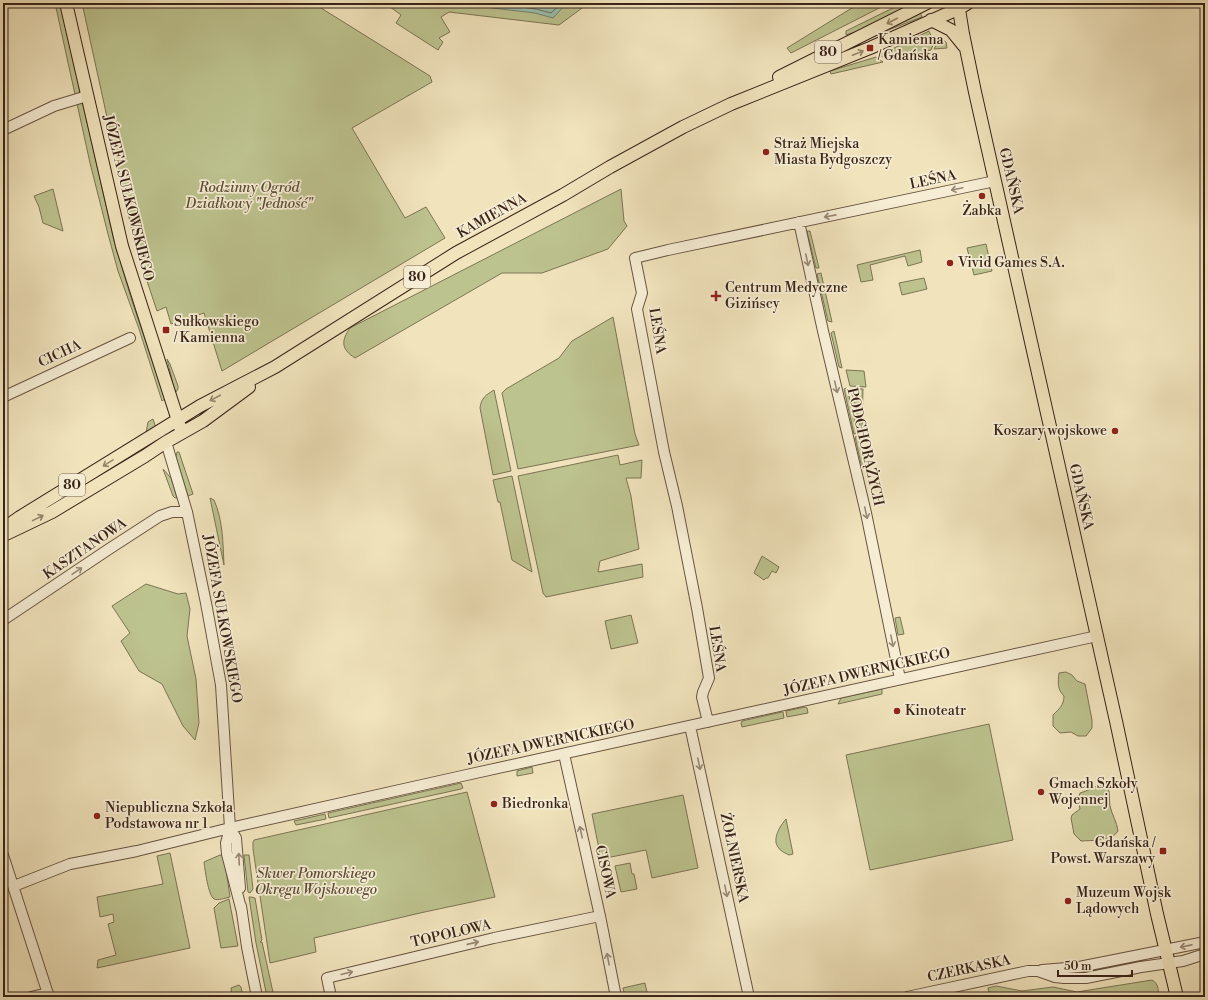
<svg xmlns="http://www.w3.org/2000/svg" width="1208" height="1000" font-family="'Libre Bodoni',serif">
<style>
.green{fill:#bdc38f;stroke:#7c7454}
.water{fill:#9bbfad;stroke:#748171}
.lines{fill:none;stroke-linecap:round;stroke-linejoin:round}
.shore{stroke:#6a7262;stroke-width:1}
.minor-casing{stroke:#685441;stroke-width:12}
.major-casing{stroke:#3a2418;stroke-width:14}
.minor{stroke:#f6edd4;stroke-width:10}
.major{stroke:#f1e4bd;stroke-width:12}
.oneway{stroke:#96846a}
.oneway2{stroke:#988876}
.poi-dot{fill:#8f2418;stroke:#f6edd4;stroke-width:1.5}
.labels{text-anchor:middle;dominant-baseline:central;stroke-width:3.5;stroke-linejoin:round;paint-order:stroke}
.shield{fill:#f6edd4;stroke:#726050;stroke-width:1}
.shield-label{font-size:13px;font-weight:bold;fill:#3a2418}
.poi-label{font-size:14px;fill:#3a2418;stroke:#f6edd4;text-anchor:start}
.street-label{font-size:14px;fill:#3a2418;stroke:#f6edd4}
.park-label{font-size:14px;font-style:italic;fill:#5b4c36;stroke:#f6edd4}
</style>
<rect width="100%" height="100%" fill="#f1e4bd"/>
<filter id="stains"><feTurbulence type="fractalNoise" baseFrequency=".005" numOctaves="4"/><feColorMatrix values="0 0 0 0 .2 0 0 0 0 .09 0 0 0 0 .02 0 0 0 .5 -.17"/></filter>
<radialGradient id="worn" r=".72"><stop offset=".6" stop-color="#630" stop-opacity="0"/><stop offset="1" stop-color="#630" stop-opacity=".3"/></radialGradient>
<path class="green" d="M55,3H60L114,241L132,301L165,399L162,401L139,329L118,271L108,234L90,163Z
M82,3H313L430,76L432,82L352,128L405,218L426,207L445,238L222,371L204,313L171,324L166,307L157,311L135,245Z
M385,3H589L559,25L449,12L441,17L450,32L439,38L443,42L438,50L396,23L401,15Z
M860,3H889L791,53L787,48Z
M903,3H916L870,27L846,35V31Z
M920,12L922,17L878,34Z
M929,31L932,38H936L931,50L887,60L880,55Z
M938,38L946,42L947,48L934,49L937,44Z
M876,57L883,62L831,74L830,71Z
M53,189L63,231L43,223L39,207L34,196Z
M621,189L624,221L627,226L608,249L542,273H502L355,358C341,349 341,341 350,328Z
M807,231H810L819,268H816Z
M986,244L992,271L974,275L967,248Z
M920,250L922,262L908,266L905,256L870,265L873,280L861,282L857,265Z
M821,273L832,322L828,321L817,274Z
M924,278L927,289L902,295L899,283Z
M613,317L635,434L639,445L518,469L502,393L506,389L559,358L572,341Z
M834,331L842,368L839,367L831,333Z
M167,359L170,364L178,386V389L176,392L174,388Z
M846,370L864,371L866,387L850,386Z
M847,388L858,433L854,434L844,389Z
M851,389H863L862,431H861Z
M494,390L511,471L493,475L480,408C481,398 486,395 494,390Z
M153,419L156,428L146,433L148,422Z
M858,436L865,468H862L855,437Z
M134,452L136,456L44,510L43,508Z
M177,452H179L193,494L188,496L176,457Z
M618,455L620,465L642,460L641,478H626L631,496L639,549L600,561L598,572L642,564L643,577L546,597L543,593L518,476Z
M163,469L171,478L177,498H175L173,496Z
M512,476L532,572L512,560L500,502H498L493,480Z
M210,498L214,500C223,520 223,544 224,565Z
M762,556L779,567L776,573L772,571L768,578H766L764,580L754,573Z
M146,584L178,594L186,593L190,609L187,636L196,679L199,723L195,740L183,726L162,684L139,671L121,641L130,633L112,606Z
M631,615L638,643L611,649L605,621Z
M900,617L904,634L898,635L895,618Z
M1066,672L1072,675L1077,681L1085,684L1092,720V728L1086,736H1078L1071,732L1060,733L1053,726V715C1059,709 1064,705 1064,696C1057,689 1058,683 1059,673Z
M882,689V694L838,704L841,698Z
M805,707L807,708L808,713L787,717L786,711Z
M782,712H783L784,718L742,727L741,723L742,721Z
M989,724L1013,840L870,870L846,755Z
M532,767L533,773L517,776V771Z
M461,783L463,788L461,789L329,818L328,813Z
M1102,785L1108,787C1110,793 1109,799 1110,806C1112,815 1117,822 1118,831C1111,842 1093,840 1081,841L1074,834L1071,818L1072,815L1080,809L1078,799L1080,793C1088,791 1094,786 1102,785Z
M467,792L495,897L420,913L314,938L316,952L270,963L253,849V842L254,840Z
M683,795L698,868L652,878L646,850L601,859L592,814Z
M325,814L326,819L296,825L294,821Z
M786,819L793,854L789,855C785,853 780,851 778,847C772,839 780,826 786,819Z
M170,853L190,948L97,968L98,960L116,955L108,924L114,922L113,914L100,917L97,897L163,884L157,856Z
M220,855L224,856L230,897C225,898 218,901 214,899C208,895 205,869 204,862Z
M244,855H249L253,889L250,893L248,892Z
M630,863L632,874H634L637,889L621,892L615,866Z
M249,897H251L255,898L262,940L260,942H262L274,997H267L256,943Z
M229,899L238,946L221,948L214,908L219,903Z
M1136,958L1137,962L1089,973H1074Z
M1152,980C1159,984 1158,990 1159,997H990L988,988L996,986L1022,991L1053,987L1077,992Z
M645,983L648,997H625L623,988Z
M239,985L241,987L243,997H232L231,988Z"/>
<path class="water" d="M483,3H567L553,18L535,13L492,8Z"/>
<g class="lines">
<path class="shore" d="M492,3L536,9L551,13L562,3"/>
<defs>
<path id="minor" d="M3,130L54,106L87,96
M799,222L823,331L866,513L900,679
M3,397L130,338
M166,442L187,512L206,603L221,685L230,828L226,843L227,854L242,912
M3,620L109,549L160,516L172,512H187
M708,722L702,697L703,692L709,678L697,608L677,506L664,452L637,309L642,293L635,258L668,250L995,181
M690,726L749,997
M564,754L600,916L616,997
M230,828L236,838L240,888
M3,855L49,997
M14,886L70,864L137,851L230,828L462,776L1097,636
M241,906L247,947L257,997
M1042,970L1079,967L1205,942
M31,997L48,993
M331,997L327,978L494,938L600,916
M907,997L1028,971H1038L1055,977L1064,978H1086L1141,967L1183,961L1205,954"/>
<path id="major" d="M66,3L122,246L182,433
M958,3L963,34L975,92L1116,721L1157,914L1177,997
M931,20L951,30L964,46
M779,77L927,3
M3,529L20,517L200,406L275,367L456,253L563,195L610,167L683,127L731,104L870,48L960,8L968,3
M6,534L52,512L145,456L166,442L203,421L249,387"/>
</defs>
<use href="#minor" class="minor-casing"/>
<use href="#major" class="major-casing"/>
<use href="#minor" class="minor"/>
<use href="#major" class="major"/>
</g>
<defs><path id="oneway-shaft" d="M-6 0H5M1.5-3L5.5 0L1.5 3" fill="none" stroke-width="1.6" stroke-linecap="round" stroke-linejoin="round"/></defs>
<g class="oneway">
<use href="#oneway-shaft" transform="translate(892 21) rotate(153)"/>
<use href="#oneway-shaft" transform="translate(858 53) rotate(-22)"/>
<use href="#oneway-shaft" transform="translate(215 398) rotate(152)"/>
<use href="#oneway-shaft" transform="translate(108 463) rotate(148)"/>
<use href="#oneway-shaft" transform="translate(38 518) rotate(-26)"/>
</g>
<g class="oneway2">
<use href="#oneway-shaft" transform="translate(957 189) rotate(168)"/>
<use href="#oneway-shaft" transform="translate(830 216) rotate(169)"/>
<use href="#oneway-shaft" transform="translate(807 260) rotate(78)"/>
<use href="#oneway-shaft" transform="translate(836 387) rotate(77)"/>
<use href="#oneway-shaft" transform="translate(866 513) rotate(78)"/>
<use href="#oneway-shaft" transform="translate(77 571) rotate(-34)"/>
<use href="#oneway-shaft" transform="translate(892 641) rotate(79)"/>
<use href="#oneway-shaft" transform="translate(699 764) rotate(78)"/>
<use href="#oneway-shaft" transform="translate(581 832) rotate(-102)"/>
<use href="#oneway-shaft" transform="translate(239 859) rotate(-93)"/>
<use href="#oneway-shaft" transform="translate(726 891) rotate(78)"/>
<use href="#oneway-shaft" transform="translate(473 943) rotate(-13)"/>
<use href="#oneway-shaft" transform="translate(1186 946) rotate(169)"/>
<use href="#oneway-shaft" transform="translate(608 959) rotate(-101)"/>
<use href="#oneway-shaft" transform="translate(347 973) rotate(-14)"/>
</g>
<g class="poi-dot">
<rect x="866" y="44" width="8" height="8" rx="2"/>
<circle cx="766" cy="152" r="4"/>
<circle cx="982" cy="196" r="4"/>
<circle cx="950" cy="263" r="4"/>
<path d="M714 290h4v4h4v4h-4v4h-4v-4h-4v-4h4z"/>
<rect x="162" y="326" width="8" height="8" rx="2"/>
<circle cx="1115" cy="431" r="4"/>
<circle cx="897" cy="711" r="4"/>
<circle cx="1041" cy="792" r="4"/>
<circle cx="494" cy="804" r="4"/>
<circle cx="97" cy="816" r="4"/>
<rect x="1159" y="847" width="8" height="8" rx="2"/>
<circle cx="1068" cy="901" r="4"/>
</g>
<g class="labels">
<g class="shield">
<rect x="815" y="41" width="26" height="22" rx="3"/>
<rect x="404" y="266" width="26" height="22" rx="3"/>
<rect x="59" y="474" width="26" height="22" rx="3"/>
</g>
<g class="shield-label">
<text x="828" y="52">80</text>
<text x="417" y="277">80</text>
<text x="72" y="485">80</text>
</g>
<g class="poi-label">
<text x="878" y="40">Kamienna<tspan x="878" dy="16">/ Gdańska</tspan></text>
<text x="774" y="144">Straż Miejska<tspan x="774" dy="16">Miasta Bydgoszczy</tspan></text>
<text x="982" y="211" text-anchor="middle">Żabka</text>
<text x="958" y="263">Vivid Games S.A.</text>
<text x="725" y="288">Centrum Medyczne<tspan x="725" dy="16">Gizińscy</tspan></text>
<text x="174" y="322">Sułkowskiego<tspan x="174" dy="16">/ Kamienna</tspan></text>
<text x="1107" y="431" text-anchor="end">Koszary wojskowe</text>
<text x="905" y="711">Kinoteatr</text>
<text x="1049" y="784">Gmach Szkoły<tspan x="1049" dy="16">Wojennej</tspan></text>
<text x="502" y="804">Biedronka</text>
<text x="105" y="808">Niepubliczna Szkoła<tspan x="105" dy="16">Podstawowa nr 1</tspan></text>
<text x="1155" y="843" text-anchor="end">Gdańska /<tspan x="1155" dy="16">Powst. Warszawy</tspan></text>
<text x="1076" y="893">Muzeum Wojsk<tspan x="1076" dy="16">Lądowych</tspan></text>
</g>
<g class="street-label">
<text transform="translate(933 180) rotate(-12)">LEŚNA</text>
<text transform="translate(1011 181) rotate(77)">GDAŃSKA</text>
<text transform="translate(128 198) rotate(76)">JÓZEFA SUŁKOWSKIEGO</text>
<text transform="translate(492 216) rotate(-29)">KAMIENNA</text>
<text transform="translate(657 331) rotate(81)">LEŚNA</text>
<text transform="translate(60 354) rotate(-25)">CICHA</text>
<text transform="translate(865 447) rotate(77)">PODCHORĄŻYCH</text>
<text transform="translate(1081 497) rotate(77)">GDAŃSKA</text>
<text transform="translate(85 549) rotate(-34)">KASZTANOWA</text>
<text transform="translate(222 619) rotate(80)">JÓZEFA SUŁKOWSKIEGO</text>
<text transform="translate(717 649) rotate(81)">LEŚNA</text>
<text transform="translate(867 672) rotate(-13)">JÓZEFA DWERNICKIEGO</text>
<text transform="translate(551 742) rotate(-12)">JÓZEFA DWERNICKIEGO</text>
<text transform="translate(734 858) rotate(78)">ŻOŁNIERSKA</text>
<text transform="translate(605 872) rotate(78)">CISOWA</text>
<text transform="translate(451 934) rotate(-13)">TOPOLOWA</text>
<text transform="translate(969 969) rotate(-12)">CZERKASKA</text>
</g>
<g class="park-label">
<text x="249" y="188">Rodzinny Ogród<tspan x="249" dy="16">Działkowy "Jedność"</tspan></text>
<text x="316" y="874">Skwer Pomorskiego<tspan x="316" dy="16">Okręgu Wojskowego</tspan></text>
</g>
</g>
<rect width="1208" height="1000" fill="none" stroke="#f1e4bd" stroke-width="16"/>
<rect x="4" y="4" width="1200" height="992" fill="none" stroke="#3a2418" stroke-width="2"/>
<rect x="8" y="8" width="1192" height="984" fill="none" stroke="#3a2418"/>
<path d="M1058 970v6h74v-6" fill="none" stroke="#3a2418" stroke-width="2"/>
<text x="1064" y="970" font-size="12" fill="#3a2418" stroke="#f6edd4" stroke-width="3" paint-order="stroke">50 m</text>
<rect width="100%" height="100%" filter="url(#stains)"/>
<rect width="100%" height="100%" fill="url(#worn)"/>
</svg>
